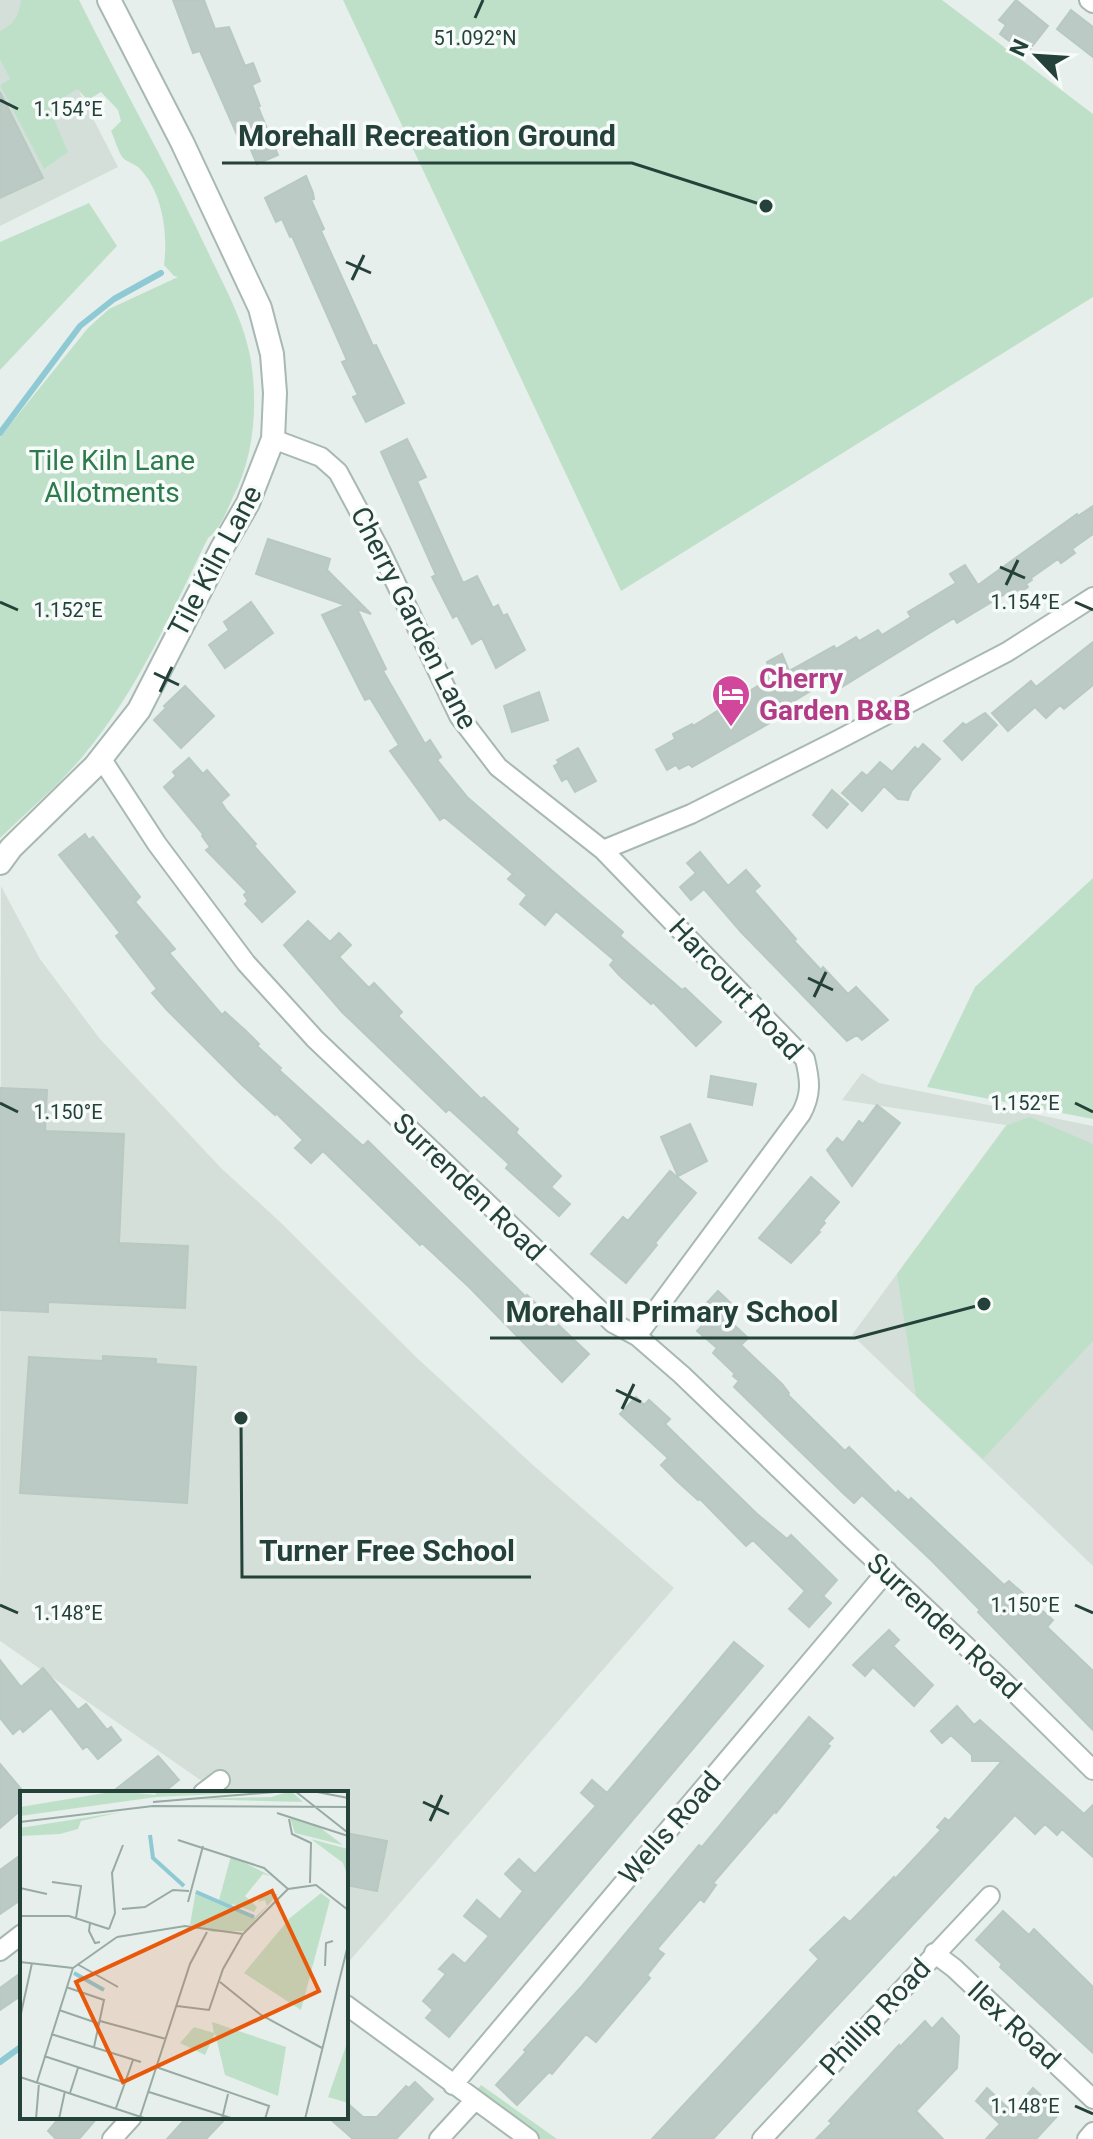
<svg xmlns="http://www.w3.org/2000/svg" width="1093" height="2139" font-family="Roboto,sans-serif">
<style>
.built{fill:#d4dfda}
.green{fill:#bfe0c8}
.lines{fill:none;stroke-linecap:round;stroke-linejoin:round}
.stream{stroke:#8ec9d4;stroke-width:6}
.building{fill:#bbcac4;stroke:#b8c9c2;stroke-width:2}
.minor-casing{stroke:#a8b8b2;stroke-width:22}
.tertiary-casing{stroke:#a8b8b2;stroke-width:26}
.minor{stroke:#fff;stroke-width:18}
.tertiary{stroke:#fff;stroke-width:22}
.ticks{fill:none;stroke:#24423a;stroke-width:3}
.labels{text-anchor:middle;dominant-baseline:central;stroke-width:7;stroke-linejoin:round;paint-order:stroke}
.park-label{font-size:28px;fill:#2d7a4b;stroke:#f7fbf9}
.street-label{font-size:28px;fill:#24423a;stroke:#f7fbf9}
.hotel-label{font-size:28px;font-weight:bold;fill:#b23c85;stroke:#f7fbf9;text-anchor:start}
.inset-river{fill:none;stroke:#8ec9d4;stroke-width:4}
.inset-road{fill:none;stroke:#98aaa4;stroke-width:2}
.view{fill:#e8590c;fill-opacity:0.15;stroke:#e8590c;stroke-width:4}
.inset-edge{fill:none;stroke:#24423a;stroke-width:4}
.ticks-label{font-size:20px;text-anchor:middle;fill:#24423a;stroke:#f7fbf9;stroke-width:7;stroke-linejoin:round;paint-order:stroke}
.leader{fill:none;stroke:#24423a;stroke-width:3}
.callout-dot{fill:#24423a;stroke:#f7fbf9;stroke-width:3}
.callout-label{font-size:30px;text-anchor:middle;font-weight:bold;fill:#24423a;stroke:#f7fbf9;stroke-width:7;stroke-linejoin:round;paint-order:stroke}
</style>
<rect width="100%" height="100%" fill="#e6efeb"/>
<path class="built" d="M0,0H32L118,167L0,226Z
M1,886L40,959L100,1039L221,1168L278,1220L416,1357L534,1466L674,1588L346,1965V1793H219L0,1641Z
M862,1073L879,1083L1093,1126V1566L852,1335L1006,1125L842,1100Z"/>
<path class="green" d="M21,0H79C121,85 169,168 209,254C225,288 245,323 251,361C258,406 254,457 233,497C226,512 221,528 208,538C171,613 137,692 83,756C58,786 28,811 0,838V437L88,328L109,309L178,277L174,276L164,265C168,234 163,193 140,169C136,164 129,163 124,159C118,153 115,139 111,131L121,121L118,110L101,92L88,100L77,89L49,107L68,152L44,169L0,85L10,79L0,59V31C14,24 19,16 21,0Z
M343,0H942L1093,114V297L621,591Z
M89,203L117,246L0,370V242Z
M1093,878V1119L927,1087L975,987Z
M1030,1117L1093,1144V1341L983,1459L916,1396L897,1274L1007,1125Z
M481,2085L557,2139H538L476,2091Z"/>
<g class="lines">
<path class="stream" d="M0,433L80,326L114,299L161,273
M0,2062L22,2046"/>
</g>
<path class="building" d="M173,0H204L215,29L229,27L245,66L253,63L260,81L252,85L260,106L258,107L278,155L257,164L248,143L242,146L200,51L193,53Z
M1016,0L1048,26L1026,54L1000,34L1006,25L999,20Z
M1071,10L1093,27V57L1057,29Z
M0,92L43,178L0,198Z
M306,176L313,193L314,199L311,200L324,229L321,231L373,346L376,345L404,403L366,422L353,397L358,395L342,362L347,360L292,236L290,237L282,219L276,222L265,198Z
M407,439L426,477L417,481L463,583L477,576L493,608L498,605L503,616L507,614L525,650L496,668L482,638L472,644L457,615L453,618L432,577L436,575L381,452Z
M1093,506V534L1072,549L1075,553L1061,563L1058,559L1031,578L1032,580L1026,584L1028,587L1014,597L1010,591L957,623L954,618L840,688L834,677L794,701L795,703L788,706L791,711L692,767L689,764L679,769L676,765L667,770L656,750L675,739L673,734L692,724L693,726L766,681L760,671L768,666L767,662L782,654L789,671L834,646L836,649L856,637L859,641L878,630L882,635L911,617L908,612L956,583L950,574L965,565L978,585L1077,514L1078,516Z
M268,539L330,559L327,570L371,614L357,609L386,669L383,671L425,744L430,740L441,757L437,760L467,797L623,932L620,936L682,990L685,988L721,1022L696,1046L653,1002L651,1004L619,975L610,965L614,960L556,911L545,925L520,904L527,895L508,879L513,874L444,817L440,820L390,751L399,745L370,698L365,700L322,615L345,605L256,574Z
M251,602L273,633L225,668L209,645L229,630L224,622Z
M1093,642V685L1064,709L1060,705L1046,718L1035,707L1008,731L992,713L1031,681L1036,687Z
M185,686L214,716L181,748L154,720L166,708L164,706Z
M539,692L548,720L512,732L504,706Z
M985,713L997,725L962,760L944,741L963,723L966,725Z
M923,744L940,759L912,790L908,800L898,799L884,786L862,811L842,793L862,772L867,776L880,762L892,772L915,747L918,750Z
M578,748L596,781L575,792L567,778L562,781L554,766L559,763L557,760Z
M189,758L203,774L207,770L229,795L221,802L226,810L256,844L254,846L295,892L262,922L245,904L248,901L244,895L247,892L206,850L210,847L202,836L203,834L164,787L176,776L173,772Z
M832,790L848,804L827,828L813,815Z
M85,834L89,840L93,837L140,897L135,902L175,949L169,953L222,1015L225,1012L246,1031L259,1044L257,1046L281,1068L279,1070L363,1146L368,1141L526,1297L527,1295L589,1354L562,1382L469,1287L422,1243L420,1245L323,1151L311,1163L295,1148L303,1140L276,1113L275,1115L242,1085L167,1010L152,993L157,989L116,936L120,933L59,855Z
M700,852L728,886L746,870L760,886L754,891L796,939L794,941L821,970L823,967L848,994L856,987L888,1020L862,1040L857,1035L847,1041L741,932L704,889L691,900L680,887L696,873L687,863Z
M308,921L330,942L339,933L351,945L339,957L369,988L374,983L402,1012L398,1016L481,1099L484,1097L518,1129L516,1133L561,1176L551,1187L570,1204L559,1216L506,1168L509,1164L449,1109L446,1112L342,1012L284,945Z
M711,1076L756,1084L752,1105L708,1097Z
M0,1088L47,1090L45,1131L124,1134L119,1243L188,1246L185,1308L48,1302V1312L0,1310Z
M877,1105L900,1123L852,1186L827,1150L837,1138L843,1143L859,1121L863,1124Z
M690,1124L707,1161L678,1176L661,1137Z
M670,1171L696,1193L655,1243L657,1245L626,1283L591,1254L623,1217L628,1221Z
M811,1177L839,1202L823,1221L825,1223L818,1231L820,1232L791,1263L759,1238Z
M718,1291L739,1311L730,1321L748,1338L741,1345L782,1384L789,1393L788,1395L845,1451L849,1447L896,1494L898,1491L909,1501L911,1498L1004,1585L1009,1581L1053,1620L1047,1627L1093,1671V1730L978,1612L980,1610L931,1560L862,1495L854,1503L844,1494L734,1387L739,1381L733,1376L735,1374L713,1353L717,1348L697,1331L713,1314L704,1306Z
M103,1356L156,1359V1364L196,1367L187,1503L20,1493L29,1357L103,1361Z
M636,1397L644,1405L649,1400L670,1419L665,1424L756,1513L787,1539L791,1535L837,1580L823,1596L831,1603L809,1627L789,1609L805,1591L753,1540L746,1546L700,1499L698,1500L677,1481L661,1465L668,1458L620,1414Z
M889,1630L899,1640L893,1646L933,1685L914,1706L873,1667L865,1676L853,1665Z
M734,1642L763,1666L449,2037L426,2018L433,2010L423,2001L446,1974L439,1969L453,1954L465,1964L489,1936L464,1916L477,1900L500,1920L523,1891L505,1874L519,1859L535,1874L596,1806L581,1793L592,1780L607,1793Z
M0,1660L21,1687L43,1668L78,1710L86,1704L107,1730L111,1727L121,1740L98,1759L87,1746L83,1749L51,1708L23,1732L20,1728L13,1734L0,1718Z
M957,1706L974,1725L980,1720L1084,1814L1093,1805V1857L1062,1829L1057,1835L1045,1824L1035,1834L1015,1815L713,2139H652L819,1959L810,1950L844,1917L850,1922L894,1877L895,1879L941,1830L937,1827L945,1818L949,1821L1002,1761H972V1755L951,1735L942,1743L931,1731Z
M809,1717L833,1738L827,1744L830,1746L776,1813L775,1811L713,1883L716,1885L704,1902L700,1899L657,1949L664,1954L647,1975L650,1978L596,2042L586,2034L552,2074L549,2072L517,2105L496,2085L526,2052L524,2050L582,1986L690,1856L699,1845L702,1847Z
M158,1756L179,1780L163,1793H111Z
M0,1764L22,1790V1809L0,1828Z
M346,1833L387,1841L377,1891L346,1885Z
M22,1854V1899L0,1914V1870Z
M1003,1911L1029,1935L1034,1929L1093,1987V2053L1000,1967L1002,1964L976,1940Z
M22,1972V1995L0,2010V1988Z
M942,2018L959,2036L957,2068L916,2111L943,2139H816L832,2123L829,2121L899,2045L900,2047L925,2021L932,2029Z
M415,2082L433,2099L396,2139H353L328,2117H346V2102L363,2117H377L406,2086L409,2088Z
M987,2088L1012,2112L1033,2088L1060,2113L1036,2139H986L1000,2124L976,2101Z
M60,2117H98L79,2139H56L48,2131Z
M187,2117H227L206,2139H167Z"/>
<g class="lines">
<defs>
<path id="minor" d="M1089,0L1093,3
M273,439L321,457L338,472L381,552L459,716L498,767L603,850L805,1059C810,1080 812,1094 801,1114L637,1336
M101,758L157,844L246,963L315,1039L613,1323L637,1336L682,1375L849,1536L1002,1680L1093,1770
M603,850L691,814L836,741L1007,652L1093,597
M203,1793L220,1780
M0,1951L22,1934
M934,1953L954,1968L1093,2099
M346,2005L529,2139
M453,2085L887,1571
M112,2139L132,2117
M439,2139L474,2101
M762,2139L990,1896
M1087,2139L1093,2132"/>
<path id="tertiary" d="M0,863L11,848L95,766L139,710L222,548L248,503L273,439L275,393L272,354L260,308L182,142L109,0"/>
</defs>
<use href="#minor" class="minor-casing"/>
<use href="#tertiary" class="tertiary-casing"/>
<use href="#minor" class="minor"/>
<use href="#tertiary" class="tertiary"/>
</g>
<path class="ticks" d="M475,18L483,0M0,100L18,109M346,262L371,273M352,280L364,255M1000,567L1025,578M1006,585L1018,560M0,602L18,610M1075,602L1093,610M154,673L179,685M160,692L172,667M808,978L833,990M814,997L826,972M0,1103L18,1112M1075,1103L1093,1112M616,1390L641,1402M622,1409L634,1384M0,1605L18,1613M1075,1605L1093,1613M423,1802L449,1814M430,1821L442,1795M1075,2106L1093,2114"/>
<defs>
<symbol id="hotel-pin" viewBox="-11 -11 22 30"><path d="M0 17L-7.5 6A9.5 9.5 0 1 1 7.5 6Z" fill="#d1479c" stroke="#f7fbf9"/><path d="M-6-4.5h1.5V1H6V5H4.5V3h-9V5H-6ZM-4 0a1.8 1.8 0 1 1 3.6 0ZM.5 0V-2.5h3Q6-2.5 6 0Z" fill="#fff"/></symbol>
</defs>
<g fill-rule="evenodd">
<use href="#hotel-pin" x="709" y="672" width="44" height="60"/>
</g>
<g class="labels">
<g class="park-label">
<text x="112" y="460">Tile Kiln Lane<tspan x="112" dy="32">Allotments</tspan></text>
</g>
<g class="street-label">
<text transform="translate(215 561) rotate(-62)">Tile Kiln Lane</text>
<text transform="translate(414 618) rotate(63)">Cherry Garden Lane</text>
<text transform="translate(736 989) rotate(47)">Harcourt Road</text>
<text transform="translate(469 1187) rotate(44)">Surrenden Road</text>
<text transform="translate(944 1626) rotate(43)">Surrenden Road</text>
<text transform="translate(670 1828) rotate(-49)">Wells Road</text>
<text transform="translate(875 2017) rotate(-47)">Phillip Road</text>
<text transform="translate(1014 2025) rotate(43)">Ilex Road</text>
</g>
<g class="hotel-label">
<text x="759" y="678">Cherry<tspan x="759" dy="32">Garden B&amp;B</tspan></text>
</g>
</g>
<g transform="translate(20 1791)">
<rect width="328" height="328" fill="#e6efeb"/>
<path d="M97,0L136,4L135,0H263L136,6L0,25V16ZM271,0L283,11L170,8L251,6ZM101,21L61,30L58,38L40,43L0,45V37ZM270,27L298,35L323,54L275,42ZM291,48L328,58V86L323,72ZM211,65L251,85L243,83L225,105L237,116L234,121L212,113L213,118L234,127L247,115L245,109L238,111L244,103H258L225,140L193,141L170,134L176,99L199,109ZM301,102L310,109L281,219L224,182L270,127ZM192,231L266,256L258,305L205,284L195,242L185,264L160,252L174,236L194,242ZM326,255L328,256V312L308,306Z" fill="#bfe0c8"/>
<path class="inset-river" d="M130,44L133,67L164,95M176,101L234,126M54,182L84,199"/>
<path class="inset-road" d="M275,0L327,41M292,0L328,7M133,11L267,0M257,22L328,45M269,28L272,43L291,52L290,92M0,31L133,15L328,16M158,49L244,77L268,98M32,91L61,95L56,127M0,97L27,103M168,111L183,55M102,118L125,116L153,99L169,100M0,125H49L89,138M70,132L69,140L75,152L80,151M89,138L95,122L92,82L103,54M97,146L165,135L223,143M0,171L53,177M57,173L98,196M305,175L306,152L313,150M200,191L241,224L302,257M46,196L84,209L74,256M157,215L189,219L203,178L223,143L268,98L296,94L328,119M39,219L80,233M0,227L12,172M80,230L146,248M31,243L121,271M24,265L106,292M136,276L249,315L245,328M0,286L127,328M17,291L53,177L97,146M129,301L214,328M50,302L58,277M96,317L113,269M120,326L170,173L187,141M16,328L19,292M39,328L45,300M202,328L208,303M285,328L328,154"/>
<path class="view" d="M252,100L299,200L103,291L56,191Z"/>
<rect width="328" height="328" class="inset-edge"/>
</g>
<g class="ticks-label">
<text x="475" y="45">51.092°N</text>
<text x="68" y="116">1.154°E</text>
<text x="1025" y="609">1.154°E</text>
<text x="68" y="617">1.152°E</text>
<text x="1025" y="1110">1.152°E</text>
<text x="68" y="1119">1.150°E</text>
<text x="1025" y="1612">1.150°E</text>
<text x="68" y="1620">1.148°E</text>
<text x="1025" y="2113">1.148°E</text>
</g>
<path class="leader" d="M766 206L632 163H222M984 1304L855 1338H490M241 1418L242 1577H531"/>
<g class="callout-dot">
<circle cx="766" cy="206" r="8"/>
<circle cx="984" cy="1304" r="8"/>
<circle cx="241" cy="1418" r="8"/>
</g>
<g class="callout-label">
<text x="427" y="146">Morehall Recreation Ground</text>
<text x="672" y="1322">Morehall Primary School</text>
<text x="387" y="1561">Turner Free School</text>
</g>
<g transform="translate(1037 56) rotate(295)" stroke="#f7fbf9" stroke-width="6" paint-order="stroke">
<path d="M0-6L14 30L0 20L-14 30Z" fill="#24423a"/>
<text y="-12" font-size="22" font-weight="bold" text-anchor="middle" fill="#24423a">N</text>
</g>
</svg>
